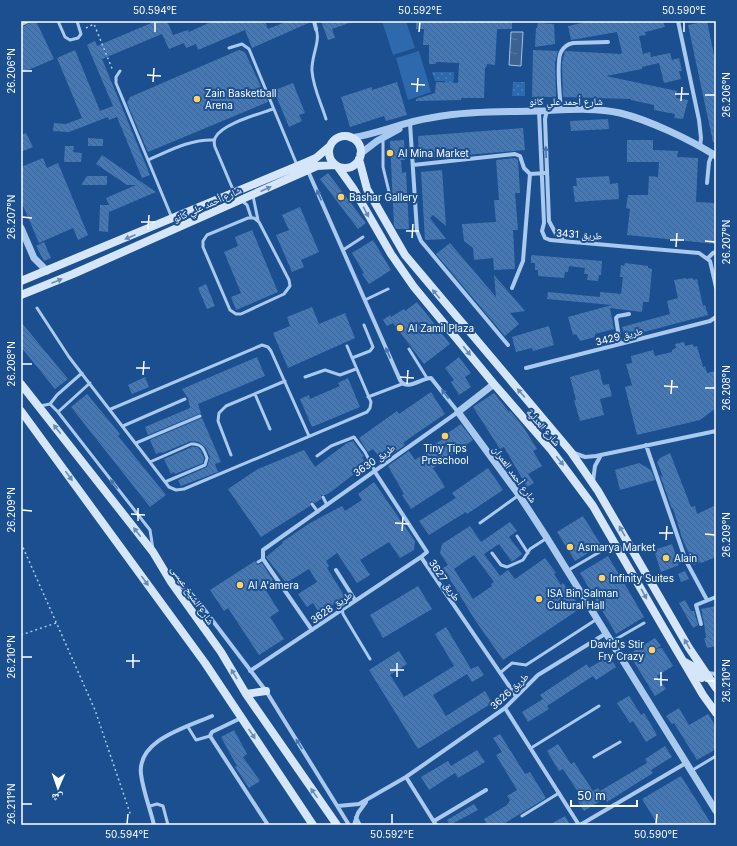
<svg xmlns="http://www.w3.org/2000/svg" width="737" height="846" font-family="Inter,'Noto Naskh Arabic',sans-serif">
<style>
.grass{fill:#2e69ad}
.park{fill:url(#park-dots)}
.water{fill:url(#water-ripples);stroke:#9cc4f0}
.building{fill:url(#building-back-hatch);fill-rule:evenodd}
.lines{fill:none;stroke-linecap:round;stroke-linejoin:round}
.path{stroke:#a9c9ee;stroke-width:1.5;stroke-dasharray:2 3;stroke-linecap:butt}
.service{stroke:#a9c9ee;stroke-width:3}
.pedestrian{stroke:#a9c9ee;stroke-width:3.5}
.minor{stroke:#a9c9ee;stroke-width:4}
.tertiary{stroke:#a9c9ee;stroke-width:7}
.secondary{stroke:#d6e6fa;stroke-width:8}
.oneway{fill:#4674ac}
.oneway2{fill:#668bba}
.ticks{fill:none;stroke:#fff;stroke-width:1.5}
.poi-dot{fill:#ffd166;stroke:#1b4f8f;stroke-width:1.5}
.labels{text-anchor:middle;dominant-baseline:central;stroke-width:4;stroke-linejoin:round;paint-order:stroke}
.poi-label{font-size:10px;fill:#fff;stroke:#1b4f8f;text-anchor:start}
.street-label{font-size:10px;fill:#fff;stroke:#1b4f8f}
.neatline{fill:none;stroke:#fff;stroke-width:1.5}
.ticks-label{font-size:10px;text-anchor:middle;fill:#fff}
</style>
<defs>
<pattern id="park-dots" width="8" height="8" patternUnits="userSpaceOnUse"><rect width="8" height="8" fill="#2e69ad"/><path d="M2 2h.1M6 6h.1" fill="none" stroke="#4d80b9" stroke-width="1.8" stroke-linecap="round"/></pattern>
<pattern id="water-ripples" width="26" height="14" patternUnits="userSpaceOnUse"><rect width="26" height="14" fill="#3c6290"/><path d="M2 4q2-2 4 0t4 0M15 11q2-2 4 0t4 0" fill="none" stroke="#597aa1"/></pattern>
<pattern id="building-back-hatch" width="6" height="6" patternUnits="userSpaceOnUse"><rect width="6" height="6" fill="#4478b7"/><path d="M-1 5l2 2M0 0l6 6M5-1l2 2" fill="none" stroke="#486282"/></pattern>
</defs>
<rect width="100%" height="100%" fill="#1b4f8f"/>
<path class="grass" d="M382,21H406L415,48L393,55Z
M419,51L431,92L408,100L396,58Z"/>
<path class="park" d="M432,72H454L453,90L445,89V81H435Z
M513,82H525V96H512Z"/>
<path class="water" d="M511,32H523L521,66L509,65Z"/>
<path class="building" d="M32,21H36L54,59L21,73V28Z
M156,21H167L173,35L188,30L189,32L213,21H265L268,29L288,21L311,22L252,48L245,30L198,50L196,44L186,48L184,43L169,49L162,34L102,59L150,175L142,178L117,117L109,120L108,117L69,132L53,131L54,123L66,124L82,118L57,58L75,50L100,111L113,106L87,45L95,41L97,46Z
M321,21H352V22L332,29L335,38L328,40Z
M416,21H512V29H497L495,65L487,64L486,68L485,67L484,98H461V100L416,101V99L435,93L436,82L458,83L459,63L436,62V64H429V45H423L424,29H416Z
M591,21H663L665,27L645,32L646,35L639,36L643,54L650,52L651,57L670,53L672,60L679,58L682,71H679L681,79L664,83L659,63L642,67V69L606,76L677,91L676,98L688,100L683,119L674,118L675,114L654,110V105L631,100V99L563,97L562,63L565,51L621,54L622,52L617,32L571,40L568,26Z
M707,21L716,65V142H713L688,25Z
M538,23L554,24L555,44L535,47L536,28H537Z
M239,50L245,52L268,102L148,152L127,103L130,97Z
M533,50L558,51L555,63L556,97H532Z
M397,82L407,115L386,121L384,116L350,127L341,97L372,87V90Z
M293,83L305,113L299,115L302,121L289,127L277,98L273,99L270,92Z
M608,119L609,129L571,131L570,121Z
M523,128L525,150L419,159L418,136Z
M26,133L33,147L21,152V135Z
M88,138L103,139V146H88Z
M404,140L405,160H401L402,173L406,172L409,229H396L394,226L390,141Z
M627,140H653V150L678,151L677,157L698,158L696,202L716,203V244L627,235L630,209L626,208L628,195H648L649,176L658,177L659,162H627Z
M65,146H74L73,152L82,153L81,162H64Z
M102,155L156,192L109,212L108,232L99,231L100,205H109L106,198L136,185H127L96,164Z
M43,158L47,168L58,163L88,235L78,240L73,228L39,243L21,201V167Z
M515,158L518,160L520,193H515L518,230H513L515,269L494,270L493,258L474,260L473,248L464,241L462,224L496,222L494,200H499L496,160Z
M442,170L446,226L433,215L430,218L446,239L425,240L421,172Z
M328,173L366,223L358,229L320,179Z
M87,176H107V185H81Z
M609,176L610,184L618,183L619,199L575,202L573,186H577L576,178Z
M300,207L319,252L301,260L304,267L292,272L276,235L289,230L282,215Z
M252,230L278,292L236,310L231,297L241,293L224,252L238,246L235,237Z
M373,240L391,270L369,284L362,274L364,273L352,253Z
M44,242L51,258L44,261L36,246Z
M450,243L496,297L494,275L525,311L510,313L519,324L505,336L436,254Z
M531,255L602,261L601,275H599L598,281L587,280L588,274H584L585,268L569,266L568,272H565L564,278L538,276V270H535V263H531Z
M625,263L648,266V268L652,269L649,302H643L642,312L610,308L614,329L595,334V337L580,341L576,334L573,335L568,317L612,305L547,299L548,292L600,297V292L621,294L623,277H620L621,265L624,266Z
M686,278V279L693,278L694,280L697,279L703,306L705,305L708,315L625,337L622,327L670,314L667,301L678,298L674,280Z
M206,284L215,306L207,309L198,288Z
M417,302L450,344L424,364L393,323L387,326L383,320L390,315L391,317L404,309L405,311Z
M312,307L319,324L345,313L355,338L288,368L273,333L290,326L287,317Z
M21,322L68,379L55,389L21,347Z
M549,326L554,345L533,351L532,348L516,352L512,337Z
M684,342L685,346L693,344L694,347L697,346L703,367L705,366L707,373L716,371V408L700,420L637,435L625,387L632,385L626,364L632,363L631,356L653,350L655,356L672,352V350L676,348L675,344Z
M257,357L265,376L198,404L201,413L148,435L145,427L190,408L188,398L182,389Z
M459,357L471,373L465,377L471,387L459,395L451,382L454,380L445,368Z
M599,369L603,385L609,384L612,396L600,399L604,415L580,421L574,400H576L570,377Z
M145,377L149,387L132,394L128,385Z
M348,378L360,407L312,427L300,399L309,395L310,399L340,386L338,383Z
M431,392L445,414L414,435L403,443L405,445L384,460L383,458L381,459L373,449L368,452L359,438L397,411L399,414Z
M494,393L509,412L510,411L522,425L537,449L533,451L542,466L528,474L534,483L527,487L504,447L500,449L473,407Z
M87,394L120,434L118,436L166,495L150,507L71,407Z
M202,418L221,462L215,464L218,472L181,486L178,480L207,467L210,457L206,448L199,442L191,441L162,453L161,452L156,454L150,440Z
M461,424L473,440L433,468L445,487L411,509L402,495L404,494L388,466L409,451L415,460L430,450L429,448L446,437L445,435Z
M353,441L362,454L364,456L362,457L367,464L332,491L326,495H321V499L315,503L311,501L310,506L261,537L228,489L258,469L304,450L315,467L347,443Z
M192,447H197L201,451L204,458L203,463L175,474L174,472L171,474L164,459Z
M670,453L691,507L695,506L697,514L716,505V557L701,563L700,562L694,565L682,538L673,508L672,509L660,475L663,477L657,462L660,458Z
M639,463L651,470L655,480L620,490L615,470Z
M488,468L503,490L467,514L466,512L429,535L419,521L456,498L452,493Z
M374,482L415,541L414,550L400,558L389,542L360,560L370,575L357,583L337,553L326,561L329,566L327,568L345,597L331,606L333,608L321,616L313,603L307,607L298,594L317,582L309,569L286,583L266,557L283,543L282,542L310,523L342,506L345,511L362,500L358,494Z
M583,516L601,545L575,561L557,532Z
M510,522L517,531L509,537L522,554L512,562L499,544L484,554L500,576L508,570L515,579L545,558L556,573L554,574L561,585L563,583L581,608L503,660L475,620L443,568L448,565L440,553L442,544L470,526L481,542ZM474,555L494,582L491,584L492,586L473,599L454,569Z
M672,544L679,565L661,572L654,550Z
M608,556L644,617L616,634L580,573Z
M255,561L257,565L262,563L273,580L263,586L279,611L270,617L284,639L259,655L228,608L224,611L210,590Z
M685,571L689,579L681,582L678,574Z
M418,586L432,609L383,638L370,615Z
M685,600L691,611H694L698,625L693,628L679,603Z
M716,606V646L707,648L704,638H706L704,623L701,609Z
M446,627L471,669L478,666L484,675L472,682L467,674L433,695L446,716L485,691L492,703L418,749L369,670L399,651L407,664L390,675L404,697L454,666L435,634Z
M655,638L661,646L655,649L662,648L673,666L657,676L666,689L655,696L629,654Z
M609,656L616,667L596,680L593,676L547,706L549,709L528,722L522,712L543,699L540,695L587,664L589,668Z
M629,696L641,715L644,713L657,735L646,742L633,721L630,723L617,703Z
M679,708L689,725L708,714L716,727V749L697,760L674,723L672,724L666,716Z
M234,730L247,754L243,757L260,781L249,788L235,767L237,766L221,737Z
M500,734L525,774L530,772L546,798L502,825H487L484,819L507,805L510,800L507,796L517,790L496,755L502,752L493,738Z
M558,744L571,764L574,762L593,791L598,788L600,791L647,763L645,759L665,746L672,757L651,770L653,773L607,802L605,798L584,811L578,801L582,798L563,769L559,771L547,751Z
M477,750L485,762L458,778L455,773L429,790L421,777L448,761L451,766Z
M681,776L700,806L712,825H658L642,799Z
M474,804L478,810L450,825L447,820Z
M565,816L570,825H549Z"/>
<g class="lines">
<path class="path" d="M86,28L94,24L113,71
M21,543L95,710L131,816
M21,635L56,623"/>
<path class="service" d="M58,21L65,37L70,40L78,38L81,34L77,21
M21,25L29,21
M316,29C321,41 311,56 312,71C313,87 321,103 326,119
M229,48L242,44L249,49L297,165
M120,71L116,77V83L172,218
M383,139V167L390,196
M148,160C169,151 190,139 214,140
M234,192L215,147C214,144 214,141 215,138C221,124 259,114 273,109
M253,196L258,220
M241,200L247,205L251,217
M248,218H254L259,222L289,280L290,286L284,294L241,314H236L230,310L203,247V241L207,235Z
M343,250L363,237
M365,300L388,289
M37,308L69,357L169,487L176,490L184,489L367,412L370,408L371,402L347,346
M409,349L427,378
M352,358L370,351L373,347L364,325
M305,377L325,370L340,375L356,369
M255,394L270,429
M368,397L402,384
M50,404L57,395L82,373
M40,406L50,404L58,412L150,530L153,549
M111,409L262,345L268,347L271,351L309,436
M58,412L90,383
M123,426L185,399
M136,443L200,416
M231,455L218,421L219,413L226,406L285,381
M317,456L331,446L354,437L365,452L375,471
M150,462L191,444C202,443 204,450 207,458L205,465L165,482
M323,497L327,505
M312,504L318,512
M480,523L519,495
M517,536L528,553
M492,553L501,565L507,567L523,560L530,549L547,538
M258,562L263,559
M567,571L603,550
M342,608L343,614L370,659
M611,642L644,623
M500,673L512,663L526,665L597,619
M188,727L196,740L210,736
M531,748L599,706
M594,757L620,742
M691,771L716,756
M150,806L157,804L163,806L168,825
M522,816L559,793"/>
<path class="pedestrian" d="M356,817L360,825"/>
<path class="minor" d="M314,21L316,29
M678,21L699,120L701,138L700,147
M547,110L545,119L549,221L556,234L565,241
M561,110C560,98 556,61 561,52C564,46 568,44 573,43L608,42
M539,111L544,223L542,231L545,238L550,240L699,253L710,261L716,287
M410,123L417,231L421,241L508,345
M413,165L515,154L520,156L524,168L530,174L523,261L512,288
M308,171L400,380C407,392 421,378 431,378L458,412L263,550V559L312,630
M530,174L545,173
M707,183L709,162L712,154
M708,258L713,253L716,252
M620,344L616,318L618,316L629,314
M526,368L710,321L716,317
M646,445L686,561L707,600
M574,453L585,457L596,456L716,431
M375,472L427,552L421,557L516,696
M593,481L595,466L601,455
M336,570L355,600
M175,584L186,589L197,600L266,691L349,825
M701,624L696,605L716,597
M250,671L421,557
M707,673L716,674
M505,708L579,825
M241,718L212,732L210,736L268,825
M406,777L436,825
M338,806L359,804L406,777L505,708L538,675L605,634
M434,821L486,790
M154,825C150,808 143,791 141,774C137,740 187,727 212,716
M354,825L358,813L366,802
M580,825L686,763"/>
<path class="tertiary" d="M351,138C378,134 403,122 430,118C466,111 502,112 538,111C564,110 594,107 620,113C649,120 691,140 716,156
M360,154L377,141L399,129
M21,228L34,258L47,271
M494,384L458,412L519,495L547,538L716,811"/>
<path class="secondary" d="M329 152a16 16 0 1 1 32 0a16 16 0 1 1-32 0Z
M359,159L367,189L405,255L571,452L598,491L689,648L716,688
M338,167L353,188L391,254L414,287L494,384L552,451L593,506L663,627L703,695L716,713
M21,281L307,162L316,158L330,146
M21,295L73,274L317,166L335,165
M21,384L153,552L171,582L221,652L246,694L337,825
M21,411L205,663L313,825
M683,661L692,666L702,678
M246,694L266,691"/>
</g>
<defs><path id="oneway-solid" d="M-6-.8H1V-3.2L6.5 0L1 3.2V.8H-6Z"/></defs>
<g class="oneway">
<use href="#oneway-solid" transform="translate(546 152) rotate(-92)"/>
<use href="#oneway-solid" transform="translate(319 195) rotate(-114)"/>
<use href="#oneway-solid" transform="translate(388 353) rotate(-114)"/>
<use href="#oneway-solid" transform="translate(445 394) rotate(-127)"/>
<use href="#oneway-solid" transform="translate(114 484) rotate(-128)"/>
<use href="#oneway-solid" transform="translate(299 744) rotate(-122)"/>
</g>
<g class="oneway2">
<use href="#oneway-solid" transform="translate(266 189) rotate(-24)"/>
<use href="#oneway-solid" transform="translate(366 212) rotate(62)"/>
<use href="#oneway-solid" transform="translate(130 237) rotate(157)"/>
<use href="#oneway-solid" transform="translate(57 281) rotate(-22)"/>
<use href="#oneway-solid" transform="translate(436 294) rotate(-130)"/>
<use href="#oneway-solid" transform="translate(467 351) rotate(51)"/>
<use href="#oneway-solid" transform="translate(521 393) rotate(-131)"/>
<use href="#oneway-solid" transform="translate(57 429) rotate(-128)"/>
<use href="#oneway-solid" transform="translate(560 461) rotate(51)"/>
<use href="#oneway-solid" transform="translate(69 476) rotate(54)"/>
<use href="#oneway-solid" transform="translate(622 531) rotate(-120)"/>
<use href="#oneway-solid" transform="translate(137 532) rotate(-128)"/>
<use href="#oneway-solid" transform="translate(145 581) rotate(54)"/>
<use href="#oneway-solid" transform="translate(644 594) rotate(61)"/>
<use href="#oneway-solid" transform="translate(687 644) rotate(-120)"/>
<use href="#oneway-solid" transform="translate(234 674) rotate(-121)"/>
<use href="#oneway-solid" transform="translate(252 734) rotate(56)"/>
<use href="#oneway-solid" transform="translate(314 793) rotate(-125)"/>
</g>
<path class="ticks" d="M155,32V22M419,32L420,22M684,32V22M22,71H32M147,75L161,76M153,82L154,68M411,84L425,85M417,92L418,78M675,94H689M705,95H715M681,101L682,87M22,217L32,218M141,222H155M148,229L149,215M406,231H419M412,238L413,224M670,240H684M705,241L715,242M676,247L677,233M22,364H32M136,368H150M143,375L144,361M400,377L414,378M407,384L408,370M664,386L678,387M705,388H715M671,394L672,380M22,510L32,511M131,514L145,515M138,521V508M395,523L409,524M402,531L403,517M659,533H673M705,534L715,535M666,540L667,526M22,657H32M126,661H140M133,668V654M390,670H404M397,677V663M654,679L668,680M705,681H715M661,686V672M22,804H32M127,824L128,814M392,824V814M656,824L657,814"/>
<g class="poi-dot">
<circle cx="197" cy="99" r="4"/>
<circle cx="390" cy="153" r="4"/>
<circle cx="341" cy="197" r="4"/>
<circle cx="400" cy="328" r="4"/>
<circle cx="445" cy="436" r="4"/>
<circle cx="570" cy="547" r="4"/>
<circle cx="666" cy="558" r="4"/>
<circle cx="602" cy="578" r="4"/>
<circle cx="240" cy="585" r="4"/>
<circle cx="539" cy="599" r="4"/>
<circle cx="652" cy="650" r="4"/>
</g>
<g class="labels">
<g class="poi-label">
<text x="205" y="93">Zain Basketball<tspan x="205" dy="12">Arena</tspan></text>
<text x="398" y="153">Al Mina Market</text>
<text x="349" y="197">Bashar Gallery</text>
<text x="408" y="328">Al Zamil Plaza</text>
<text x="445" y="448" text-anchor="middle">Tiny Tips<tspan x="445" dy="12">Preschool</tspan></text>
<text x="578" y="547">Asmarya Market</text>
<text x="674" y="558">Alain</text>
<text x="610" y="578">Infinity Suites</text>
<text x="248" y="585">Al A'amera</text>
<text x="547" y="593">ISA Bin Salman<tspan x="547" dy="12">Cultural Hall</tspan></text>
<text x="644" y="644" text-anchor="end">David's Stir<tspan x="644" dy="12">Fry Crazy</tspan></text>
</g>
<g class="street-label">
<text x="566" y="101">شارع أحمد علي كانو</text>
<text transform="translate(207 204) rotate(-24)">شارع أحمد علي كانو</text>
<text transform="translate(579 234) rotate(4)">طريق 3431</text>
<text transform="translate(619 336) rotate(-14)">طريق 3429</text>
<text transform="translate(544 427) rotate(49)">شارع العدلية</text>
<text transform="translate(374 460) rotate(-35)">طريق 3630</text>
<text transform="translate(515 474) rotate(54)">شارع أحمد العمران</text>
<text transform="translate(445 580) rotate(56)">طريق 3627</text>
<text transform="translate(193 595) rotate(56)">شارع الشيخ عيسى</text>
<text transform="translate(331 607) rotate(-35)">طريق 3628</text>
<text transform="translate(509 691) rotate(-43)">طريق 3626</text>
</g>
</g>
<rect width="737" height="846" fill="none" stroke="#1b4f8f" stroke-width="44"/>
<g transform="translate(58 788) rotate(182)" stroke="#1b4f8f" stroke-width="3" paint-order="stroke">
<path d="M0-3L7 15L0 10L-7 15Z" fill="#ffffff"/>
<text y="-6" font-size="11" font-weight="bold" text-anchor="middle" fill="#ffffff">ش</text>
</g>
<path d="M571 800v6h66v-6" fill="none" stroke="#ffffff" stroke-width="2"/>
<text x="577" y="800" font-size="12" fill="#ffffff" stroke="#1b4f8f" stroke-width="3" paint-order="stroke">50 m</text>
<rect x="22" y="22" width="693" height="802" class="neatline"/>
<g class="ticks-label">
<text x="155" y="14">50.594°E</text>
<text x="420" y="14">50.592°E</text>
<text x="684" y="14">50.590°E</text>
<text transform="translate(11 71) rotate(-90)" y="4">26.206°N</text>
<text transform="translate(726 95) rotate(-90)" y="4">26.206°N</text>
<text transform="translate(11 217) rotate(-90)" y="4">26.207°N</text>
<text transform="translate(726 242) rotate(-90)" y="4">26.207°N</text>
<text transform="translate(11 364) rotate(-90)" y="4">26.208°N</text>
<text transform="translate(726 388) rotate(-90)" y="4">26.208°N</text>
<text transform="translate(11 510) rotate(-90)" y="4">26.209°N</text>
<text transform="translate(726 535) rotate(-90)" y="4">26.209°N</text>
<text transform="translate(11 657) rotate(-90)" y="4">26.210°N</text>
<text transform="translate(726 681) rotate(-90)" y="4">26.210°N</text>
<text transform="translate(11 804) rotate(-90)" y="4">26.211°N</text>
<text x="127" y="838">50.594°E</text>
<text x="392" y="838">50.592°E</text>
<text x="656" y="838">50.590°E</text>
</g>
</svg>
